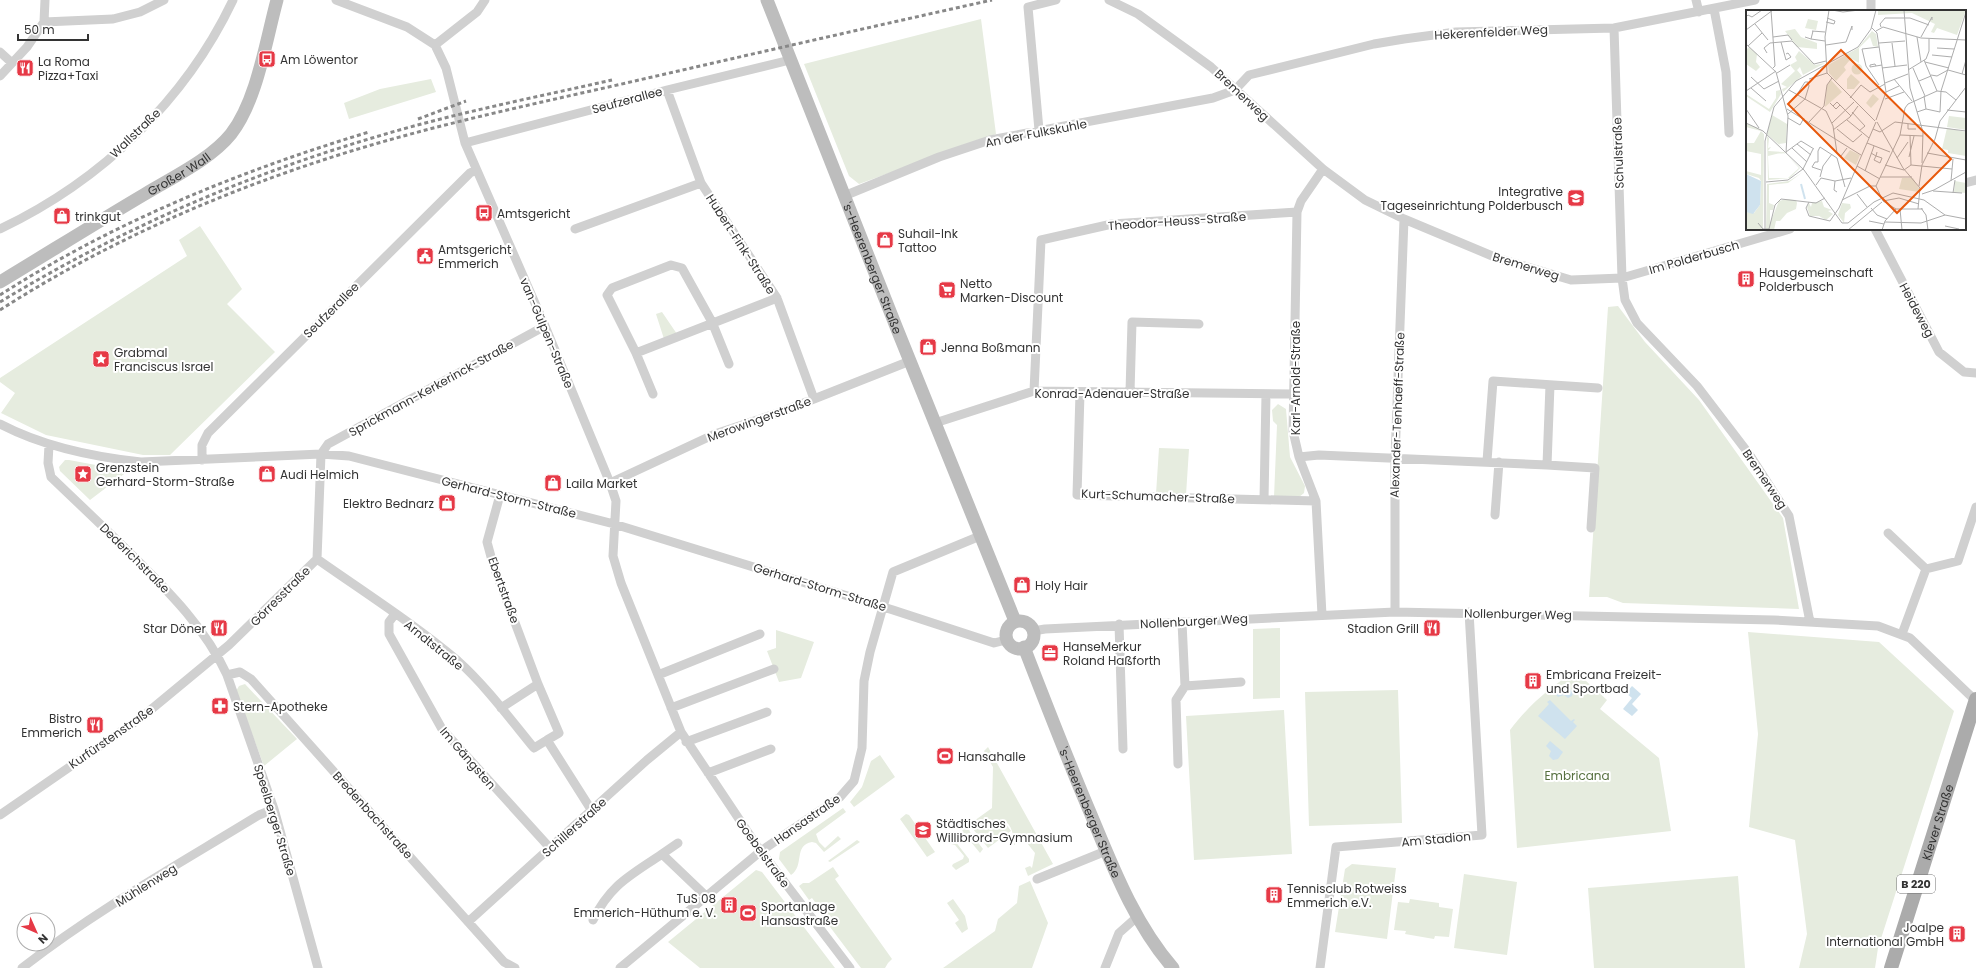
<svg xmlns="http://www.w3.org/2000/svg" width="1976" height="968" font-family="Poppins,sans-serif">
<style>
.green{fill:#e6ecdf}
.water{fill:#cfe2ee}
.lines{fill:none;stroke-linecap:round;stroke-linejoin:round}
.street{stroke:#d0d0d0;stroke-width:9}
.secondary{stroke:#bdbdbd;stroke-width:13}
.primary{stroke:#ababab;stroke-width:14}
.rail{stroke:#888;stroke-width:3;stroke-dasharray:4 3;stroke-linecap:butt}
.labels{text-anchor:middle;dominant-baseline:central;stroke-width:4;stroke-linejoin:round;paint-order:stroke}
.shield{fill:#fff;stroke:#707070;stroke-width:1}
.shield-label{font-size:11px;font-weight:bold;fill:#333}
.street-label{font-size:12px;fill:#333;stroke:#fff}
.poi-label{font-size:12px;fill:#333;stroke:#fff;text-anchor:start}
.park-label{font-size:12px;fill:#56703f;stroke:#fff}
.inset-river{fill:none;stroke:#cfe2ee;stroke-width:2}
.inset-road{fill:none;stroke:#adadad;stroke-width:1}
.view{fill:#e8590c;fill-opacity:0.15;stroke:#e8590c;stroke-width:2}
.inset-edge{fill:none;stroke:#333;stroke-width:2}
</style>
<rect width="100%" height="100%" fill="#fff"/>
<path class="green" d="M981,19L996,134L859,184L849,176L804,64Z
M431,79L436,92L349,119L344,103L380,89Z
M200,226L242,289L227,304L275,352L170,455H143L46,435L1,413L15,393L0,382V378L187,256L179,240Z
M1618,306L1645,342L1699,400L1783,518L1799,609L1623,603L1607,597H1589L1608,307Z
M662,312L677,334L664,339L656,314Z
M1278,404L1286,409L1290,457L1305,486L1304,493L1299,497H1274L1277,425L1273,421L1272,410Z
M1159,448L1189,449L1186,495L1156,494Z
M65,460H69L128,471L90,500L60,471L59,467Z
M1280,628V698L1253,699V629Z
M776,630L814,642L801,678L779,682L767,651L776,648Z
M1748,632L1879,642L1954,711L1878,948L1875,968H1799L1807,934L1795,840L1749,827L1758,734Z
M1575,671L1607,700L1600,709L1659,758L1671,831L1517,848L1510,730C1528,706 1549,688 1575,671Z
M245,684L297,739L264,766L236,691L239,686Z
M1398,690L1402,823L1309,826L1305,692Z
M1284,710L1292,854L1194,860L1186,716Z
M988,747L1053,864L1028,876L1025,868L1030,866L1032,868L1035,853L1027,843L1019,842L1014,845C1014,836 1012,824 1003,820L1011,831L988,848L973,829L975,827L974,821L992,808L993,767L984,751Z
M880,755L895,777L854,807L850,802L862,787L871,761Z
M843,808L846,812L816,834L819,842L825,848L838,836L841,839L824,852L816,843L812,842C793,845 805,866 791,875L779,859L780,852Z
M906,814L909,815L935,852L927,857L900,819Z
M966,826H968L970,832L983,849L980,853L962,831Z
M951,836L969,859V862L956,870L952,866L953,864L963,859L964,856L955,845L951,844L948,840Z
M857,840L860,842L830,862L828,861Z
M1352,864L1396,868L1387,939L1335,932L1345,869Z
M833,867L839,876L835,879L892,959L888,963L885,968H861L818,911L820,909L812,898L809,900L799,886L803,883H809Z
M756,870L762,872L835,968H700L668,942Z
M1464,874L1517,882L1507,955L1454,948Z
M1738,876L1745,968H1594L1588,888Z
M1030,881L1048,923L1032,968H943L995,931L998,919L1017,903L1019,886Z
M953,899L965,916L968,929L962,933L955,923L959,920L947,903Z
M1410,899L1439,903V907L1453,909L1449,937L1435,936L1434,939L1405,934L1406,931L1394,930L1398,902L1409,903Z"/>
<path class="water" d="M1566,683L1573,693L1572,696L1568,698L1564,695L1558,697L1556,695L1561,690L1559,688Z
M1632,686L1641,694L1632,704L1638,710L1632,716L1623,709L1632,698L1626,693Z
M1550,700L1571,721L1574,719L1575,720L1573,722L1577,726L1565,739L1538,716L1549,704L1547,702Z
M1550,741L1563,752L1558,759L1553,760L1549,756L1551,751L1546,746Z"/>
<g class="lines">
<path class="street" d="M336,0L407,27L435,45L446,68L465,143L545,326L610,483L616,501L613,556L621,583L681,732L757,846L850,968
M1109,0L1138,14L1211,67L1323,169L1365,200L1404,219L1497,258L1571,280L1622,278L1790,229
M1696,0L1699,12
M1714,9L1726,72L1729,133
M1871,11V0
M44,22L113,19L140,12L164,0
M1614,28L1622,278L1625,300L1637,323L1697,386L1749,454L1789,516L1810,622
M435,45L477,12L485,0
M0,52L12,63
M0,76L27,47L44,22L45,0
M667,90L701,183L777,298L814,399
M1039,130L1028,7L1056,0
M465,143L667,90L790,60
M1965,183L1976,180
M844,196L939,157L990,140L1213,98L1235,90L1249,75L1374,44L1404,39L1456,32L1614,28L1755,0
M0,229C101,181 185,101 233,0
M575,229L701,183
M1875,229L1939,352L1964,372L1976,373
M636,353L653,394
M729,364L712,322L682,268L671,265L612,288L607,295L636,353L777,298
M1034,391L1041,240L1112,224L1297,212
M1130,392L1132,322L1199,324
M1080,393L1077,495L1316,501
M935,423L1034,391L1294,394
M0,424C44,447 93,457 141,462L321,454L349,456L614,524L893,610L994,643L1006,640
M49,445L48,463L51,477C79,504 107,530 135,558C170,593 206,629 227,675L274,809L318,968
M1299,457L1319,455L1547,465L1550,385
M202,460V445L208,433L470,173L476,170
M1487,461L1493,381L1598,388
M1547,465L1595,468L1591,528
M610,483L715,434L781,412L910,361
M500,495L487,542L493,564L538,684L559,733L547,740
M1264,500L1266,394
M1495,515L1499,462
M1888,533L1926,569
M317,559C364,592 414,624 458,661C485,685 511,720 534,748L547,740L592,811
M1395,612V458L1404,219
M395,614L389,622V634L442,729L550,848
M1322,615L1316,501L1299,457L1293,431L1297,212L1301,201L1323,169
M1119,624L1123,749
M1033,631L1045,629L1395,612L1774,620L1878,626L1910,638L1976,701
M1902,634L1926,569L1958,561L1976,507
M227,675L240,672L251,679L504,962L515,968
M658,675L760,634
M1185,686L1241,682
M501,708L538,684
M671,708L774,669
M686,742L767,712
M1178,764L1176,700L1185,686L1182,622
M708,773L771,749
M0,815L142,717L229,645L317,559L321,454L328,444L545,326
M662,854L678,843
M1037,879L1106,851
M593,920C611,884 630,876 662,854L706,896
M468,922L647,760L681,732
M22,968C96,910 179,864 259,815L274,809
M620,968L761,851L840,797L854,781L862,748L864,681L870,652L893,572L980,536
M1105,968L1119,933L1137,917
M1320,968L1336,847L1482,835L1469,612"/>
<g class="secondary">
<path id="s1" d="M767,0L897,329L1015,621"/>
<path id="s2" d="M0,282C48,253 96,223 145,194C173,177 211,159 231,134C257,101 266,40 277,0"/>
<circle cx="1020" cy="635" r="14"/>
<path id="s3" d="M1024,647C1046,704 1068,761 1092,817C1114,870 1135,924 1173,968"/>
</g>
<path class="primary" id="s4" d="M1891,968L1976,699"/>
<path class="rail" d="M418,119L466,101
M0,295C114,222 240,171 369,132
M0,302C117,231 241,177 372,138C451,114 532,98 612,80
M0,310C95,249 201,201 308,165C408,131 511,109 613,86C739,57 866,28 992,0"/>
</g>
<defs>
<symbol id="bus-square" viewBox="-11 -11 22 22"><rect x="-9" y="-9" width="18" height="18" rx="4" fill="#e63946" stroke="#fff"/><path d="M-5-6H5V4H4V6H2V4H-2V6H-4V4H-5ZM-3.5-4V0h7V-4ZM-3.5 1.2v1.5H-2V1.2ZM2 1.2v1.5H3.5V1.2Z" fill="#fff"/></symbol>
<symbol id="restaurant-square" viewBox="-11 -11 22 22"><rect x="-9" y="-9" width="18" height="18" rx="4" fill="#e63946" stroke="#fff"/><path d="M-5-6h1v4h1v-4h1v4h1v-4h1v5L-1.5 .5V6h-2V.5L-5-1ZM5-6V6H3V1.5H1.5Q1.5-4 5-6Z" fill="#fff"/></symbol>
<symbol id="school-square" viewBox="-11 -11 22 22"><rect x="-9" y="-9" width="18" height="18" rx="4" fill="#e63946" stroke="#fff"/><path d="M0-5L7-2L0 1L-7-2ZM-4 1L0 2.5L4 1V4Q0 6-4 4Z" fill="#fff"/></symbol>
<symbol id="shop-square" viewBox="-11 -11 22 22"><rect x="-9" y="-9" width="18" height="18" rx="4" fill="#e63946" stroke="#fff"/><path d="M-5-2.5h2.3a2.7 3.5 0 0 1 5.4 0H5L5.5 6h-11ZM-1.5-2.5h3a1.5 2.3 0 0 0-3 0Z" fill="#fff"/></symbol>
<symbol id="civic-square" viewBox="-11 -11 22 22"><rect x="-9" y="-9" width="18" height="18" rx="4" fill="#e63946" stroke="#fff"/><path d="M-.6-6.5H3V-4.5H.6V-3L4-1V1h2V6H-6V1h2V-1L-.6-3ZM-1.2 2.5V6h2.4V2.5Z" fill="#fff"/></symbol>
<symbol id="building-square" viewBox="-11 -11 22 22"><rect x="-9" y="-9" width="18" height="18" rx="4" fill="#e63946" stroke="#fff"/><path d="M-4-6H4V6H1V3H-1V6H-4ZM-2.5-4.3h1.7v1.8h-1.7ZM.8-4.3h1.7v1.8H.8ZM-2.5-1h1.7V.8h-1.7ZM.8-1h1.7V.8H.8Z" fill="#fff"/></symbol>
<symbol id="supermarket-square" viewBox="-11 -11 22 22"><rect x="-9" y="-9" width="18" height="18" rx="4" fill="#e63946" stroke="#fff"/><path d="M-6-5.5h2.5l.6 2H6L4.5 2H-2.5L-4.4-4H-6ZM-1.5 3.2a1.3 1.3 0 1 0 .1 0ZM3 3.2a1.3 1.3 0 1 0 .1 0Z" fill="#fff"/></symbol>
<symbol id="sight-square" viewBox="-11 -11 22 22"><rect x="-9" y="-9" width="18" height="18" rx="4" fill="#e63946" stroke="#fff"/><path d="M0-6L1.8-2.2L6-1.7L2.9 1.2L3.7 5.4L0 3.3L-3.7 5.4L-2.9 1.2L-6-1.7L-1.8-2.2Z" fill="#fff"/></symbol>
<symbol id="office-square" viewBox="-11 -11 22 22"><rect x="-9" y="-9" width="18" height="18" rx="4" fill="#e63946" stroke="#fff"/><path d="M-6-3h4V-5.5h4V-3h4V5H-6ZM-1-4.5V-3h2v-1.5ZM-6 0V1H6V0Z" fill="#fff"/></symbol>
<symbol id="pharmacy-square" viewBox="-11 -11 22 22"><rect x="-9" y="-9" width="18" height="18" rx="4" fill="#e63946" stroke="#fff"/><path d="M-2-6h4v4h4v4h-4v4h-4v-4h-4v-4h4Z" fill="#fff"/></symbol>
<symbol id="stadium-square" viewBox="-11 -11 22 22"><rect x="-9" y="-9" width="18" height="18" rx="4" fill="#e63946" stroke="#fff"/><path d="M0-5a6.5 5 0 1 0 0 10a6.5 5 0 1 0 0-10ZM-3.5-1.8h7v3.6h-7Z" fill="#fff"/></symbol>
</defs>
<g fill-rule="evenodd">
<use href="#bus-square" x="257" y="49" width="20" height="20"/>
<use href="#restaurant-square" x="15" y="58" width="20" height="20"/>
<use href="#school-square" x="1566" y="188" width="20" height="20"/>
<use href="#bus-square" x="474" y="203" width="20" height="20"/>
<use href="#shop-square" x="52" y="206" width="20" height="20"/>
<use href="#shop-square" x="875" y="230" width="20" height="20"/>
<use href="#civic-square" x="415" y="246" width="20" height="20"/>
<use href="#building-square" x="1736" y="269" width="20" height="20"/>
<use href="#supermarket-square" x="937" y="280" width="20" height="20"/>
<use href="#shop-square" x="918" y="337" width="20" height="20"/>
<use href="#sight-square" x="91" y="349" width="20" height="20"/>
<use href="#sight-square" x="73" y="464" width="20" height="20"/>
<use href="#shop-square" x="257" y="464" width="20" height="20"/>
<use href="#shop-square" x="543" y="473" width="20" height="20"/>
<use href="#shop-square" x="437" y="493" width="20" height="20"/>
<use href="#shop-square" x="1012" y="575" width="20" height="20"/>
<use href="#restaurant-square" x="209" y="618" width="20" height="20"/>
<use href="#restaurant-square" x="1422" y="618" width="20" height="20"/>
<use href="#office-square" x="1040" y="643" width="20" height="20"/>
<use href="#building-square" x="1523" y="671" width="20" height="20"/>
<use href="#pharmacy-square" x="210" y="696" width="20" height="20"/>
<use href="#restaurant-square" x="85" y="715" width="20" height="20"/>
<use href="#stadium-square" x="935" y="746" width="20" height="20"/>
<use href="#school-square" x="913" y="820" width="20" height="20"/>
<use href="#building-square" x="1264" y="885" width="20" height="20"/>
<use href="#building-square" x="719" y="895" width="20" height="20"/>
<use href="#stadium-square" x="738" y="903" width="20" height="20"/>
<use href="#building-square" x="1947" y="924" width="20" height="20"/>
</g>
<g class="labels">
<rect class="shield" x="1897" y="875" width="38" height="18" rx="3"/>
<g class="shield-label">
<text x="1916" y="884">B 220</text>
</g>
<g class="street-label">
<text transform="translate(1491 32) rotate(-3)">Hekerenfelder Weg</text>
<text transform="translate(1242 95) rotate(43)">Bremerweg</text>
<text transform="translate(627 100) rotate(-15)">Seufzerallee</text>
<text transform="translate(135 133) rotate(-44)">Wallstraße</text>
<text transform="translate(1036 133) rotate(-11)">An der Fulkskuhle</text>
<text transform="translate(1618 153) rotate(-92)">Schulstraße</text>
<text stroke="none"><textPath href="#s2" startOffset="209">Großer Wall</textPath></text>
<text transform="translate(1177 221) rotate(-4)">Theodor-Heuss-Straße</text>
<text transform="translate(741 244) rotate(57)">Hubert-Fink-Straße</text>
<text transform="translate(1694 257) rotate(-16)">Im Polderbusch</text>
<text transform="translate(1526 266) rotate(17)">Bremerweg</text>
<text stroke="none"><textPath href="#s1" startOffset="288">'s-Heerenberger Straße</textPath></text>
<text transform="translate(331 310) rotate(-45)">Seufzerallee</text>
<text transform="translate(1917 310) rotate(62)">Heideweg</text>
<text transform="translate(547 333) rotate(67)">van-Gülpen-Straße</text>
<text transform="translate(1295 378) rotate(-90)">Karl-Arnold-Straße</text>
<text transform="translate(431 388) rotate(-29)">Sprickmann-Kerkerinck-Straße</text>
<text x="1112" y="393">Konrad-Adenauer-Straße</text>
<text transform="translate(1397 415) rotate(-88)">Alexander-Tenhaeff-Straße</text>
<text transform="translate(759 419) rotate(-20)">Merowingerstraße</text>
<text transform="translate(1765 479) rotate(56)">Bremerweg</text>
<text transform="translate(1158 496) rotate(2)">Kurt-Schumacher-Straße</text>
<text transform="translate(509 497) rotate(14)">Gerhard-Storm-Straße</text>
<text transform="translate(135 558) rotate(45)">Dederichstraße</text>
<text transform="translate(820 587) rotate(17)">Gerhard-Storm-Straße</text>
<text transform="translate(504 590) rotate(70)">Ebertstraße</text>
<text transform="translate(280 596) rotate(-45)">Görresstraße</text>
<text transform="translate(1518 614) rotate(1)">Nollenburger Weg</text>
<text transform="translate(1194 621) rotate(-3)">Nollenburger Weg</text>
<text transform="translate(434 645) rotate(39)">Arndtstraße</text>
<text transform="translate(111 737) rotate(-35)">Kurfürstenstraße</text>
<text transform="translate(468 758) rotate(49)">Im Gängsten</text>
<text stroke="none"><textPath href="#s3" startOffset="178">'s-Heerenberger Straße</textPath></text>
<text transform="translate(373 815) rotate(48)">Bredenbachstraße</text>
<text transform="translate(807 819) rotate(-35)">Hansastraße</text>
<text transform="translate(275 820) rotate(73)">Speelberger Straße</text>
<text stroke="none"><textPath href="#s4" startOffset="153">Klever Straße</textPath></text>
<text transform="translate(574 827) rotate(-42)">Schillerstraße</text>
<text transform="translate(1436 839) rotate(-5)">Am Stadion</text>
<text transform="translate(763 853) rotate(54)">Goebelstraße</text>
<text transform="translate(146 885) rotate(-32)">Mühlenweg</text>
</g>
<g class="poi-label">
<text x="280" y="59">Am Löwentor</text>
<text x="38" y="61">La Roma<tspan x="38" dy="14">Pizza+Taxi</tspan></text>
<text x="1563" y="191" text-anchor="end">Integrative<tspan x="1563" dy="14">Tageseinrichtung Polderbusch</tspan></text>
<text x="497" y="213">Amtsgericht</text>
<text x="75" y="216">trinkgut</text>
<text x="898" y="233">Suhail-Ink<tspan x="898" dy="14">Tattoo</tspan></text>
<text x="438" y="249">Amtsgericht<tspan x="438" dy="14">Emmerich</tspan></text>
<text x="1759" y="272">Hausgemeinschaft<tspan x="1759" dy="14">Polderbusch</tspan></text>
<text x="960" y="283">Netto<tspan x="960" dy="14">Marken-Discount</tspan></text>
<text x="941" y="347">Jenna Boßmann</text>
<text x="114" y="352">Grabmal<tspan x="114" dy="14">Franciscus Israel</tspan></text>
<text x="96" y="467">Grenzstein<tspan x="96" dy="14">Gerhard-Storm-Straße</tspan></text>
<text x="280" y="474">Audi Helmich</text>
<text x="566" y="483">Laila Market</text>
<text x="434" y="503" text-anchor="end">Elektro Bednarz</text>
<text x="1035" y="585">Holy Hair</text>
<text x="206" y="628" text-anchor="end">Star Döner</text>
<text x="1419" y="628" text-anchor="end">Stadion Grill</text>
<text x="1063" y="646">HanseMerkur<tspan x="1063" dy="14">Roland Haßforth</tspan></text>
<text x="1546" y="674">Embricana Freizeit-<tspan x="1546" dy="14">und Sportbad</tspan></text>
<text x="233" y="706">Stern-Apotheke</text>
<text x="82" y="718" text-anchor="end">Bistro<tspan x="82" dy="14">Emmerich</tspan></text>
<text x="958" y="756">Hansahalle</text>
<text x="936" y="823">Städtisches<tspan x="936" dy="14">Willibrord-Gymnasium</tspan></text>
<text x="1287" y="888">Tennisclub Rotweiss<tspan x="1287" dy="14">Emmerich e.V.</tspan></text>
<text x="716" y="898" text-anchor="end">TuS 08<tspan x="716" dy="14">Emmerich-Hüthum e. V.</tspan></text>
<text x="761" y="906">Sportanlage<tspan x="761" dy="14">Hansastraße</tspan></text>
<text x="1944" y="927" text-anchor="end">Joalpe<tspan x="1944" dy="14">International GmbH</tspan></text>
</g>
<g class="park-label">
<text x="1577" y="775">Embricana</text>
</g>
</g>
<g transform="translate(1746 10)">
<rect width="220" height="220" fill="#fff"/>
<path d="M132,0H220L211,25L191,18L188,23L185,22L189,14L166,3L132,5ZM62,9L72,11L70,20L59,18ZM49,19L55,27L71,33V39L51,37L39,21ZM126,21L130,24L132,37L127,36L124,27L113,38V53L106,49L103,51L98,57L100,60L90,71L83,63L82,55L112,38ZM3,37L11,44L10,52L14,57L10,61L0,54V40ZM53,41L69,55L79,53L57,65L54,57L51,60L56,66L37,82L36,79L41,77L35,74L49,61L44,55L51,51L49,47ZM105.5 59a5.5 5.5 0 1 1 11 0a5.5 5.5 0 1 1-11 0ZM105,64L114,72L108,79H101V69ZM85,70L96,82L79,97L81,75ZM34,80L35,84L24,102L0,86V84L23,99L30,88V81ZM127,84L133,89L125,98L120,93ZM26,105L41,114L40,133L33,134L40,141L21,124ZM203,106L220,108V120L201,117ZM0,113L12,118L18,124L17,219H20L21,174L43,171L57,162L42,173L23,175V193L28,195L27,200H24V213L33,191L40,189L50,190L51,193L50,199L41,203L34,211H30L28,220H0V202L8,203L14,195L15,171L13,168L0,164V161L15,165V144L0,141V133H8L15,121L0,117ZM201,118L220,122V146L202,143V140L196,139ZM21,126L23,128L22,138L25,137L22,141L38,142L22,146L23,168H42L53,158L39,143L32,144L38,142L54,158L44,168L22,170ZM104,140L114,145L110,155L98,148ZM156,168H167L174,180L173,182L153,179ZM209,171L220,173V183L208,182ZM76,191L78,197L86,200L82,201L87,204L80,210L73,206H64L61,197L63,193L65,197L66,193ZM96,193L104,194L105,198L99,203L98,213L92,205Z" fill="#e6ecdf"/>
<path d="M0,164L15,171L14,195L7,204L0,202Z" fill="#cfe2ee"/>
<path class="inset-river" d="M55,174L59,189"/>
<path class="inset-road" d="M25,0L29,56L27,58M83,0L79,27L81,63L129,111M86,0L97,2L113,0M158,0L164,78L177,122L176,153M0,7L2,5L6,7L16,0M80,12L88,14L89,11L81,8M9,14L22,30M135,17L134,14L139,8H164L183,15M126,18L131,23L140,82L130,110M0,20L27,0M66,21L79,22M130,21L137,17L175,28L220,30M27,27L42,25L46,30M59,27L65,29L67,21M171,27L175,52M175,27L186,7V10M65,29L79,31M35,32L40,50L45,47L42,43L40,44M133,33L159,31M146,33L149,56M0,34L30,62L42,106L40,143M80,35L100,32L106,16V20M2,36L16,23M191,38L208,39M21,43L18,38L24,33L46,31L68,54L80,51M186,45L206,47M178,50L191,81M179,52L203,58M130,56L129,54L124,55V57L136,55M136,58L161,55M167,58L179,86M162,60L180,49L183,41V29M202,60L220,65M31,63L44,55M216,64L220,50M185,65L191,66L202,60M5,67L18,79L33,71M63,69L81,63M148,69L166,91M173,71L185,66M139,73L162,64M133,75L120,56L116,39L133,37M5,78L20,91M43,80L80,101L87,116L91,143L95,146L101,138M0,81L30,61M140,82L153,76M178,86L180,99M104,88L115,75L124,82L139,74M139,89L158,82M84,93L90,99L94,95M87,96L91,92L105,106M0,99L13,118M41,99L115,145M201,100L220,102M106,102L119,116L113,121M171,102L180,99L194,102L195,81L220,2M42,104L59,89L63,76L62,72H59L52,83M42,108L54,115L58,108M101,110L123,128M63,112L78,96L81,75L86,68M131,112L157,158L174,178L172,199M0,113L17,121L58,160L96,213H102L128,192L147,183L178,190L199,205L220,209M86,113L108,92M162,114V119H170M91,119L107,132L116,124M127,119L134,122L149,112L220,121M87,120L104,107L112,96M154,125L177,126M164,125L165,155M121,133L144,142M51,134L65,145M46,138L61,152M40,142L55,131L68,139M125,143L130,146L136,148L134,153L128,150L130,146L131,142M181,143L220,150M163,147L168,126M151,148L162,132M139,155L158,160L165,155L206,159M111,156L134,169M57,159L67,139M75,160L66,157L69,152H72V141L74,137L91,148L99,177M119,161L128,136M74,167L77,156L86,144M134,167H166M89,171L88,180L91,182M205,171L207,149M20,172L42,170L57,159M70,175L75,168L89,171L105,168M173,176L176,155L189,129L194,111L220,77M187,181L216,183M207,183L209,170M111,184L121,197M176,184L188,180L220,162M96,190L124,176H130M137,191L153,188L173,194M63,192L60,198L63,206L84,211L93,198L130,112M125,198L131,205L141,209M175,198L180,205L182,220M150,199L137,191L130,176L154,125L159,98L162,94L191,81L200,82L210,90M154,199L156,220M123,211L138,214M139,212L175,213L199,205M12,213L17,219H23L29,195L35,189L70,193L79,188M199,216L213,219M19,220V131L28,97L50,71L112,37L125,19L130,0M102,220L136,192M136,220L139,211L150,199H177"/>
<path class="view" d="M95,40L205,149L151,203L42,94Z"/>
<rect width="220" height="220" class="inset-edge"/>
</g>
<g transform="translate(36 932) rotate(135)"><circle r="19" fill="#ffffff" stroke="#adadad"/>
<path d="M0-3L7 15L0 10L-7 15Z" fill="#e63946"/>
<text y="-6" font-size="11" font-weight="bold" text-anchor="middle" fill="#333333">N</text>
</g>
<path d="M18 34v6h70v-6" fill="none" stroke="#333333" stroke-width="2"/>
<text x="24" y="34" font-size="12" fill="#333333" stroke="#ffffff" stroke-width="3" paint-order="stroke">50 m</text>
</svg>
